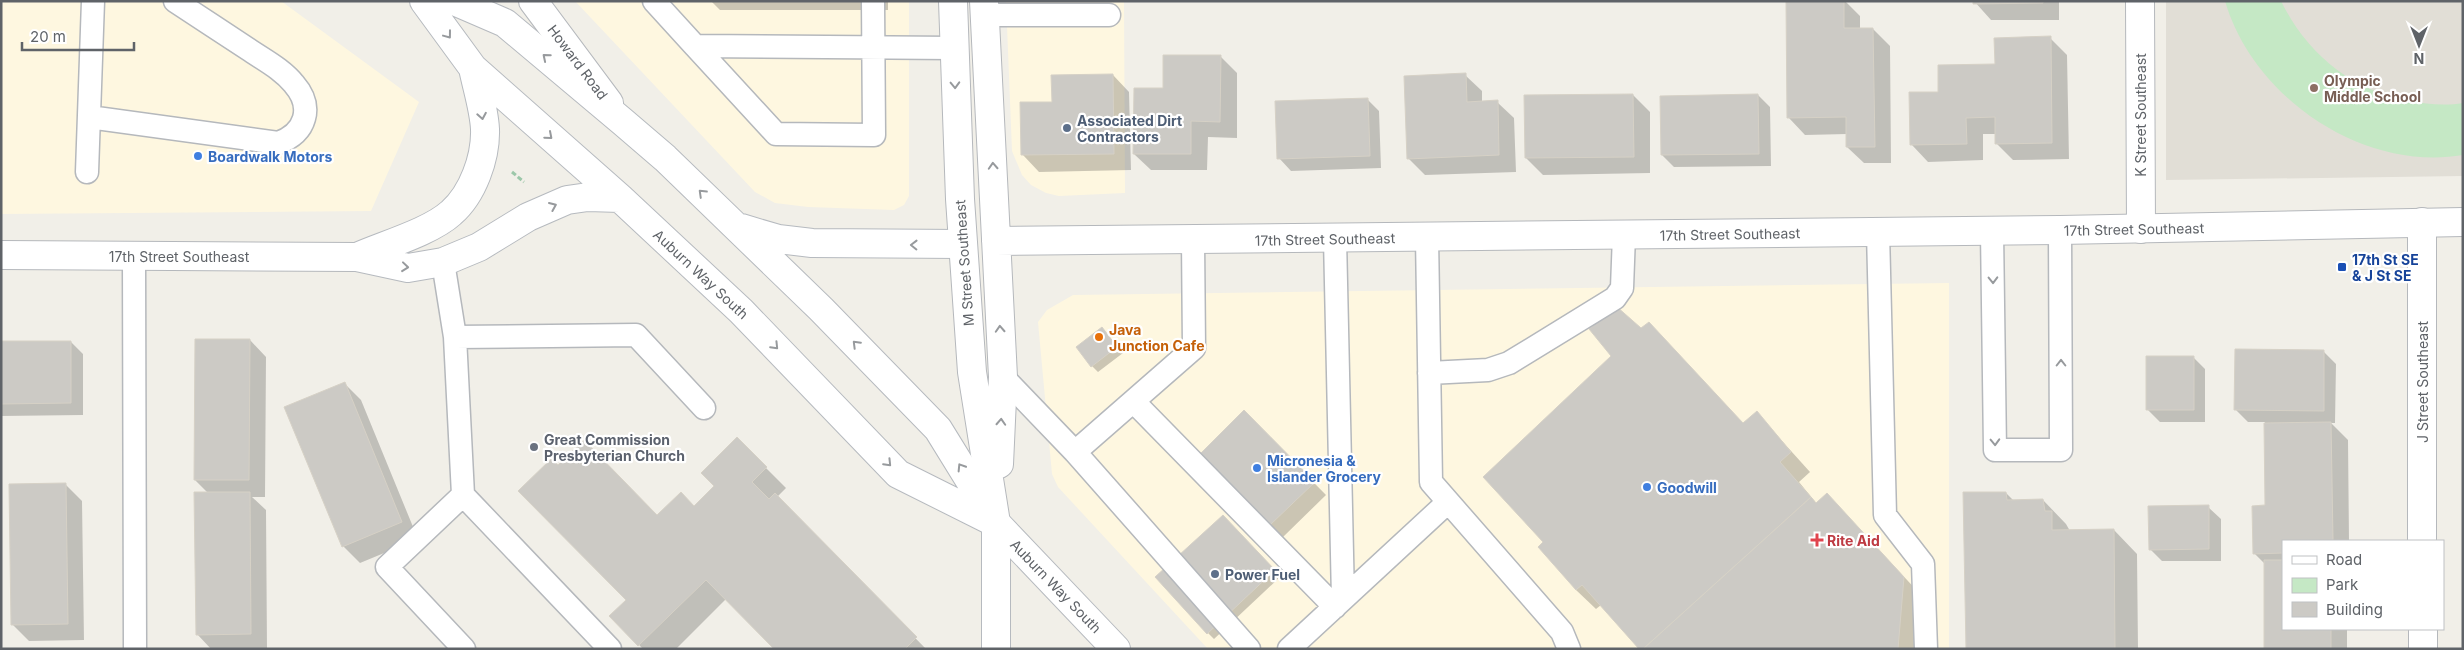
<svg xmlns="http://www.w3.org/2000/svg" width="2464" height="650" font-family="Inter,sans-serif">
<style>
.commercial{fill:#fef7e0}
.education{fill:#e1ded6}
.green{fill:#c5e8c5}
.shadow{fill:#0003}
.building{fill:#cccac5;stroke:#d6d1c6}
.lines{fill:none;stroke-linecap:round;stroke-linejoin:round}
.service-casing{stroke:#b5b8bc;stroke-width:25}
.minor-casing{stroke:#b5b8bc;stroke-width:30}
.tertiary-casing{stroke:#b5b8bc;stroke-width:30}
.secondary-casing{stroke:#b6babf;stroke-width:30}
.path{stroke:#9cc7a9;stroke-width:3;stroke-dasharray:5 2.5;stroke-linecap:butt}
.service{stroke:#fff;stroke-width:22}
.minor{stroke:#fff;stroke-width:28}
.tertiary{stroke:#fff;stroke-width:28}
.secondary{stroke:#fff;stroke-width:28}
.oneway{stroke:#979a9d}
.education-dot{fill:#8d6e63;stroke:#fff;stroke-width:2}
.service-dot{fill:#5c6f8a;stroke:#fff;stroke-width:2}
.shop-dot{fill:#3f7fe0;stroke:#fff;stroke-width:2}
.transit-dot{fill:#1a4fb4;stroke:#fff;stroke-width:2}
.food-dot{fill:#e8710a;stroke:#fff;stroke-width:2}
.worship-dot{fill:#6b7280;stroke:#fff;stroke-width:2}
.health-dot{fill:#e0444e;stroke:#fff;stroke-width:2}
.labels{text-anchor:middle;dominant-baseline:central;stroke-width:4.5;stroke-linejoin:round;paint-order:stroke}
.street-label{font-size:14px;fill:#5f6368;stroke:#fff}
.education-label{font-size:14px;font-weight:bold;fill:#785e54;stroke:#fff;text-anchor:start}
.service-label{font-size:14px;font-weight:bold;fill:#4e5e75;stroke:#fff;text-anchor:start}
.shop-label{font-size:14px;font-weight:bold;fill:#366cbe;stroke:#fff;text-anchor:start}
.transit-label{font-size:14px;font-weight:bold;fill:#164399;stroke:#fff;text-anchor:start}
.food-label{font-size:14px;font-weight:bold;fill:#c56008;stroke:#fff;text-anchor:start}
.worship-label{font-size:14px;font-weight:bold;fill:#5b616d;stroke:#fff;text-anchor:start}
.health-label{font-size:14px;font-weight:bold;fill:#be3a42;stroke:#fff;text-anchor:start}
</style>
<rect width="100%" height="100%" fill="#f1efe8"/>
<path class="commercial" d="M1,1H281L419,102L371,211L1,214Z
M575,1H909V196L904,205L894,210L808,207L775,203L755,192Z
M1006,1H1124L1125,193L1059,196L1046,193L1031,185L1022,175L1012,151Z
M1949,283V649H1208L1058,487L1052,474L1038,322L1047,310L1073,295Z"/>
<path class="education" d="M2166,1H2463V176L2166,180Z"/>
<path class="green" d="M2225,1H2281C2307,54 2351,90 2409,101C2426,104 2445,106 2463,103V155C2362,172 2253,97 2225,1Z"/>
<path class="shadow" d="M711,1H888V10H720Z
M1787,1H1845L1860,16V29H1873L1890,46L1891,163H1864L1847,147V134L1805,135L1789,118Z
M1974,1H2059V20H1991Z
M2050,38L2067,55L2069,159L2013,160L1997,144L1996,134H1983V160L1928,162L1912,145L1996,65Z
M1220,56L1237,73V138L1208,137L1207,170H1151L1134,154Z
M1113,75L1129,92L1131,170L1039,172L1023,155L1053,103Z
M1465,75L1482,91V102H1497L1514,118L1516,172L1425,175L1408,158Z
M1633,95L1650,112V173L1543,175L1526,158Z
M1758,95L1770,107L1771,166L1674,167L1662,155Z
M1367,99L1379,111L1381,168L1291,171L1279,158Z
M1102,328L1123,353L1098,372L1092,366Z
M250,340L266,357L265,497H252L266,510L267,649H211L197,634L209,494L195,480Z
M71,342L83,354V415L1,416V343Z
M2324,352L2336,364L2335,423H2331L2348,440L2349,541H2283V629H2347V649H2265V564L2254,553L2266,507L2265,422H2248L2236,410Z
M2193,357L2205,369V422H2160L2148,410Z
M344,383L361,400L418,539L360,563L344,547L286,407Z
M1244,412L1326,495L1283,537L1201,454Z
M1757,413L1810,472L1799,482L1817,504L1827,495L1924,598L1919,649H1640L1601,605L1596,609L1576,590Z
M737,439L786,488L777,497L926,649H775L726,599L676,649H643L611,616L628,600L558,467L657,517L694,508L716,486Z
M65,484L82,501L84,640L29,641L12,624Z
M2006,493L2014,501L2043,500L2066,524L2070,531L2114,530L2137,554L2138,649H1967Z
M2208,507L2221,519V561H2162L2150,549Z
M1222,517L1280,577L1214,639L1208,633Z"/>
<path class="building" d="M1786,1H1844V28H1873L1875,147H1846V117L1787,118Z
M1973,1H2043V3L1973,4Z
M2051,36L2052,143L1995,144V117L1966,118L1967,144L1910,145L1909,92H1938V65L1995,64L1994,38Z
M1163,55H1221L1220,122L1191,121V154H1133L1134,88H1163Z
M1466,73L1467,102L1498,100L1499,155L1407,159L1404,76Z
M1113,74L1114,154L1021,155L1020,102H1052L1051,75Z
M1633,94L1634,157L1525,158L1524,95Z
M1758,94L1759,154L1661,155L1660,96Z
M1368,98L1370,156L1277,159L1275,101Z
M1616,306L1641,328L1649,322L1743,423L1757,411L1791,452L1780,462L1811,497L1643,649H1639L1582,585L1576,590L1538,547L1543,542L1483,477L1611,356L1589,329Z
M1102,327L1117,347L1091,367L1076,347Z
M195,339H250L249,480H194Z
M1,341H71V403L1,404Z
M2235,349L2324,350V411L2234,410Z
M2146,356H2194V410H2146Z
M345,382L402,522L342,547L284,407Z
M1244,410L1315,482L1270,525L1200,454Z
M2331,422L2333,541H2283V553L2253,554L2252,506L2265,505L2264,423Z
M737,437L767,467L752,482L769,499L775,493L917,637L905,649H774L706,580L638,646L609,616L626,600L518,491L551,459L558,465L584,440L657,515L681,492L694,506L714,486L701,473Z
M66,483L68,624L11,625L9,484Z
M194,492H250L251,634L196,635Z
M1963,492H2006L2007,500L2043,499L2045,511H2052V530L2114,529L2115,649H1966Z
M1827,493L1904,577L1898,649H1643L1811,497L1816,503Z
M2209,505V549L2149,550L2148,506Z
M1223,515L1275,570L1207,634L1155,577Z
M2264,560H2283V629H2331V649H2264Z"/>
<g class="lines">
<defs>
<path id="service" d="M654,1L695,46L954,48
M984,15H1109
M695,46L776,134L874,135L873,1
M89,117L278,143C306,133 314,107 294,84C282,69 264,60 248,49C224,33 199,17 175,1
M87,172L93,1
M1992,231L1995,450H2061L2060,230
M1878,232L1885,515L1923,564L1926,649
M1427,237L1431,482L1562,632L1569,649
M1335,238L1343,599
M134,257L135,649
M443,262L455,337L463,495L610,649
M455,337L636,335L704,408
M1429,373L1488,370L1509,363L1615,298L1622,288L1624,235
M1003,377L1075,452L1249,649
M1134,402L1335,607
M1075,452L1194,348L1193,240
M463,495L387,567L464,649
M1289,649L1448,502"/>
<path id="minor" d="M2140,1L2141,229
M2422,222V541
M2423,629V649"/>
<path id="tertiary" d="M533,1L609,103
M953,1L960,199L972,372L996,523
M984,1L1003,377L999,464
M996,241L2060,230L2463,222
M1,255L357,257"/>
<path id="secondary" d="M424,1L473,68L620,198L741,311L898,474L996,523
M454,1L505,23L623,122L665,158L821,309L938,429L996,523L1116,649
M741,228L778,239L812,243L962,244
M357,257L408,268L443,262L479,247L528,217L567,200L588,197L620,198
M357,257C384,245 430,232 451,213C473,194 486,157 485,129C484,109 477,88 473,68
M996,649V523"/>
</defs>
<use href="#service" class="service-casing"/>
<use href="#minor" class="minor-casing"/>
<use href="#tertiary" class="tertiary-casing"/>
<use href="#secondary" class="secondary-casing"/>
<path class="path" d="M512,172L524,182"/>
<use href="#service" class="service"/>
<use href="#minor" class="minor"/>
<use href="#tertiary" class="tertiary"/>
<use href="#secondary" class="secondary"/>
</g>
<defs><path id="oneway-chevron" d="M-2-3.5L2.5 0L-2 3.5" fill="none" stroke-width="1.6" stroke-linecap="round" stroke-linejoin="round" transform="scale(1.25)"/></defs>
<g class="oneway">
<use href="#oneway-chevron" transform="translate(448 35) rotate(53)"/>
<use href="#oneway-chevron" transform="translate(546 57) rotate(-140)"/>
<use href="#oneway-chevron" transform="translate(955 85) rotate(88)"/>
<use href="#oneway-chevron" transform="translate(482 116) rotate(80)"/>
<use href="#oneway-chevron" transform="translate(549 136) rotate(41)"/>
<use href="#oneway-chevron" transform="translate(993 166) rotate(-93)"/>
<use href="#oneway-chevron" transform="translate(702 193) rotate(-136)"/>
<use href="#oneway-chevron" transform="translate(553 206) rotate(-23)"/>
<use href="#oneway-chevron" transform="translate(914 245) rotate(-179)"/>
<use href="#oneway-chevron" transform="translate(405 267) rotate(6)"/>
<use href="#oneway-chevron" transform="translate(1993 280) rotate(89)"/>
<use href="#oneway-chevron" transform="translate(1000 329) rotate(-93)"/>
<use href="#oneway-chevron" transform="translate(856 344) rotate(-135)"/>
<use href="#oneway-chevron" transform="translate(775 346) rotate(46)"/>
<use href="#oneway-chevron" transform="translate(2061 363) rotate(-90)"/>
<use href="#oneway-chevron" transform="translate(1001 422) rotate(-87)"/>
<use href="#oneway-chevron" transform="translate(1995 442) rotate(88)"/>
<use href="#oneway-chevron" transform="translate(888 463) rotate(46)"/>
<use href="#oneway-chevron" transform="translate(961 467) rotate(-122)"/>
</g>
<circle class="education-dot" cx="2314" cy="88" r="5"/>
<g class="service-dot">
<circle cx="1067" cy="128" r="5"/>
<circle cx="1215" cy="574" r="5"/>
</g>
<g class="shop-dot">
<circle cx="198" cy="156" r="5"/>
<circle cx="1257" cy="468" r="5"/>
<circle cx="1647" cy="487" r="5"/>
</g>
<rect class="transit-dot" x="2337" y="262" width="10" height="10" rx="2.5"/>
<circle class="food-dot" cx="1099" cy="337" r="5"/>
<circle class="worship-dot" cx="534" cy="447" r="5"/>
<path class="health-dot" d="M1814.5 532.5h5v5h5v5h-5v5h-5v-5h-5v-5h5z"/>
<g class="labels">
<g class="street-label">
<text transform="translate(578 62) rotate(53)">Howard Road</text>
<text transform="translate(2140 115) rotate(-90)">K Street Southeast</text>
<text transform="translate(2134 229) rotate(-1)">17th Street Southeast</text>
<text transform="translate(1730 234) rotate(-1)">17th Street Southeast</text>
<text transform="translate(1325 239) rotate(-1)">17th Street Southeast</text>
<text x="179" y="256">17th Street Southeast</text>
<text transform="translate(964 263) rotate(-94)">M Street Southeast</text>
<text transform="translate(701 274) rotate(43)">Auburn Way South</text>
<text transform="translate(2422 382) rotate(-90)">J Street Southeast</text>
<text transform="translate(1056 586) rotate(46)">Auburn Way South</text>
</g>
<g class="education-label">
<text x="2324" y="80">Olympic<tspan x="2324" dy="16">Middle School</tspan></text>
</g>
<g class="service-label">
<text x="1077" y="120">Associated Dirt<tspan x="1077" dy="16">Contractors</tspan></text>
<text x="1225" y="574">Power Fuel</text>
</g>
<g class="shop-label">
<text x="208" y="156">Boardwalk Motors</text>
<text x="1267" y="460">Micronesia &amp;<tspan x="1267" dy="16">Islander Grocery</tspan></text>
<text x="1657" y="487">Goodwill</text>
</g>
<g class="transit-label">
<text x="2352" y="259">17th St SE<tspan x="2352" dy="16">&amp; J St SE</tspan></text>
</g>
<g class="food-label">
<text x="1109" y="329">Java<tspan x="1109" dy="16">Junction Cafe</tspan></text>
</g>
<g class="worship-label">
<text x="544" y="439">Great Commission<tspan x="544" dy="16">Presbyterian Church</tspan></text>
</g>
<g class="health-label">
<text x="1827" y="540">Rite Aid</text>
</g>
</g>
<rect width="2464" height="650" fill="none" stroke="#5f6368" stroke-width="5"/>
<rect x="2282" y="540" width="162" height="90" fill="#ffffff" stroke="#bfc1c3"/>
<rect x="2292" y="556" width="25" height="8" fill="#ffffff" stroke="#bfc1c3"/>
<text x="2326" y="565" font-size="15" fill="#5f6368">Road</text>
<rect x="2292" y="578" width="25" height="15" fill="#c5e8c5" stroke="#bfc1c3"/>
<text x="2326" y="590" font-size="15" fill="#5f6368">Park</text>
<rect x="2292" y="602" width="25" height="15" fill="#cccac5" stroke="#bfc1c3"/>
<text x="2326" y="615" font-size="15" fill="#5f6368">Building</text>
<g transform="translate(2419 45) rotate(180)" stroke="#ffffff" stroke-width="4" paint-order="stroke">
<path d="M0-4L9 19L0 12L-9 19Z" fill="#5f6368"/>
<text y="-8" font-size="14" font-weight="bold" text-anchor="middle" fill="#5f6368">N</text>
</g>
<path d="M22 42v8h112v-8" fill="none" stroke="#5f6368" stroke-width="2.5"/>
<text x="30" y="42" font-size="15" fill="#5f6368" stroke="#ffffff" stroke-width="4" paint-order="stroke">20 m</text>
</svg>
